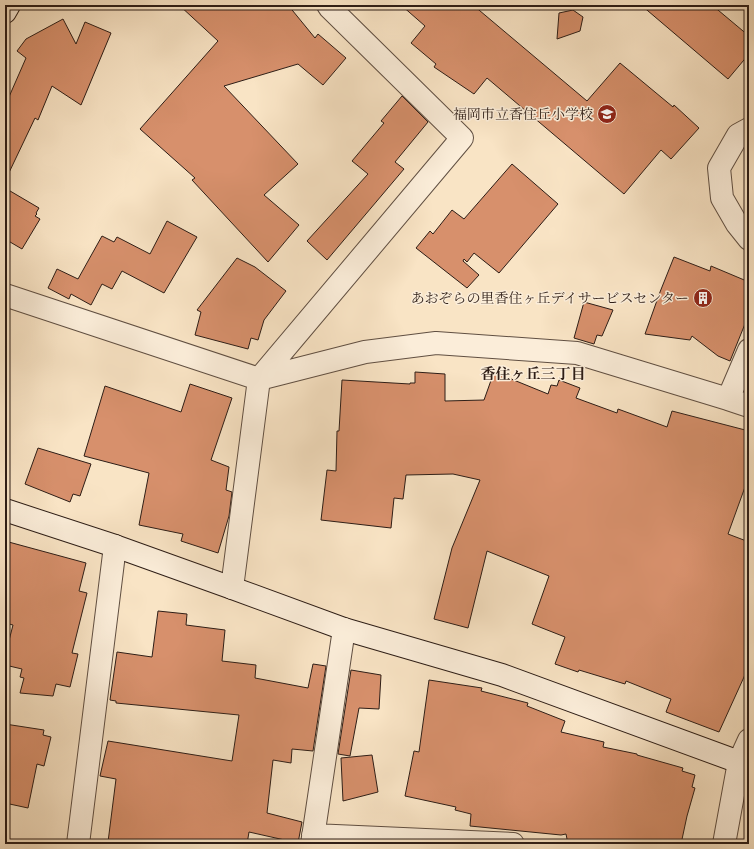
<svg xmlns="http://www.w3.org/2000/svg" width="754" height="849" font-family="'IM FELL Great Primer','Noto Serif JP',serif">
<style>
.building{fill:#d7906c;stroke:#2d1d16}
.lines{fill:none;stroke-linecap:round;stroke-linejoin:round}
.street-casing{stroke:#604f42;stroke-width:24}
.secondary-casing{stroke:#2d1d16;stroke-width:24}
.street{stroke:#fbedd9;stroke-width:22}
.secondary{stroke:#fbedd9;stroke-width:22}
.labels{text-anchor:middle;dominant-baseline:central;stroke-width:3;stroke-linejoin:round;paint-order:stroke}
.poi-label{font-size:14px;fill:#2d1d16;stroke:#fbedd9;text-anchor:end}
.neighbourhood-label{font-size:15px;font-weight:bold;fill:#2d1d16;stroke:#fbedd9}
</style>
<rect width="100%" height="100%" fill="#f9e4c5"/>
<filter id="stains"><feTurbulence type="fractalNoise" baseFrequency=".005" numOctaves="4"/><feColorMatrix values="0 0 0 0 .2 0 0 0 0 .09 0 0 0 0 .02 0 0 0 .5 -.17"/></filter>
<radialGradient id="worn" r=".72"><stop offset=".6" stop-color="#630" stop-opacity="0"/><stop offset="1" stop-color="#630" stop-opacity=".3"/></radialGradient>
<path class="building" d="M179,5H288L315,38L318,34L346,58L323,85L298,64L224,86L298,164L264,195L299,225L268,262L192,180L195,178L140,129L218,41Z
M401,5H473L587,101L620,63L673,107L674,105L699,128L671,159L661,150L624,194L487,78L474,94L434,67L436,64L411,43L425,26Z
M641,5H712L749,36V54L728,79Z
M573,10L583,17L580,31L557,39L559,13Z
M63,19L76,44L85,22L111,33L81,105L52,86L38,120L35,118L5,181V106L26,58L17,51L26,39Z
M402,96L428,122L395,162L404,169L327,260L307,241L368,174L352,161L384,123L381,121Z
M512,164L558,204L499,273L474,253L467,262L464,259L463,261L479,275L467,288L416,248L430,231L433,234L452,210L464,219Z
M5,188L39,208L36,213L37,214L35,216L40,219L22,249L5,239Z
M167,221L197,237L164,293L122,271L112,289L102,284L91,305L71,294L69,299L48,288L57,269L78,279L102,236L114,242L117,237L150,254Z
M674,257L710,271L711,266L749,282V314L730,361L718,356L692,336L690,340L645,334L660,292Z
M237,258L255,267L286,291L264,320L258,340L251,338L248,349L195,335L201,312L197,310Z
M584,302L613,310L602,336L597,335L594,344L574,338Z
M415,372L445,374V401L484,400L494,372L548,394L551,385L557,386L559,380L580,388L576,398L617,413L618,409L667,427L672,411L749,431V476L728,534L749,542V666L719,732L666,712L671,699L626,681L625,684L579,670L578,672L555,664L565,637L532,624L549,576L487,551L468,628L434,619L452,548L480,480L453,474L406,475L403,499L394,498L391,528L321,520L327,470L336,471L337,431H339L342,380L410,384V383H415Z
M190,384L232,398L211,460L229,467L226,490L232,492L229,516L218,553L181,541L183,534L139,525L149,473L84,456L105,386L181,412Z
M38,448L91,464L80,496L73,494L70,502L25,484Z
M5,541L86,563L79,591L87,593L72,653L78,654L70,687L56,684L53,696L20,693L24,678L20,677L22,669L5,665V656L13,625L5,623Z
M158,611L187,614L186,625L225,630L222,661L256,665L255,678L308,688L313,664L326,666L313,751L292,749L291,763L273,760L267,813L302,822L298,843L249,832L247,844H123L108,842L116,779L100,776L108,741L232,761L239,715L116,703V701L110,700L117,652L152,657Z
M351,670L381,675L379,709L359,708L350,756L338,754Z
M429,680L482,688L481,691L528,703L527,706L565,721L561,732L604,742L603,747L637,754V755L683,768L682,771L695,775L692,787L695,788L687,816L681,844H568L566,834L561,835L470,826L471,814L455,810L456,807L405,796L414,751L419,752Z
M5,724L44,730L43,735L51,737L44,766L37,764L28,808L5,803Z
M372,755L378,792L343,801L341,758Z"/>
<g class="lines">
<defs>
<path id="street" d="M749,129L738,135L719,168L722,198L737,224L749,239
M5,295L259,379L365,352L436,343L577,353L728,399L749,406
M728,399L749,350
M232,588L259,379L462,138L330,8L328,5
M313,835L513,844
M78,844L115,546
M312,844L344,629
M724,844L739,762L749,740"/>
<path id="secondary" d="M5,12L9,5
M5,510L115,546L232,588L344,629L502,675L739,762L749,766"/>
</defs>
<use href="#street" class="street-casing"/>
<use href="#secondary" class="secondary-casing"/>
<use href="#street" class="street"/>
<use href="#secondary" class="secondary"/>
</g>
<defs>
<symbol id="school-disc" viewBox="-11 -11 22 22"><circle r="9.5" fill="#8f2418" stroke="#fbedd9"/><path d="M0-5L7-2L0 1L-7-2ZM-4 1L0 2.5L4 1V4Q0 6-4 4Z" fill="#fff"/></symbol>
<symbol id="building-disc" viewBox="-11 -11 22 22"><circle r="9.5" fill="#8f2418" stroke="#fbedd9"/><path d="M-4-6H4V6H1V3H-1V6H-4ZM-2.5-4.3h1.7v1.8h-1.7ZM.8-4.3h1.7v1.8H.8ZM-2.5-1h1.7V.8h-1.7ZM.8-1h1.7V.8H.8Z" fill="#fff"/></symbol>
</defs>
<g fill-rule="evenodd">
<use href="#school-disc" x="596" y="103" width="22" height="22"/>
<use href="#building-disc" x="692" y="287" width="22" height="22"/>
</g>
<g class="labels">
<g class="poi-label">
<text x="593" y="114">福岡市立香住丘小学校</text>
<text x="689" y="298">あおぞらの里香住ヶ丘デイサービスセンター</text>
</g>
<g class="neighbourhood-label">
<text x="533" y="374">香住ヶ丘三丁目</text>
</g>
</g>
<rect width="754" height="849" fill="none" stroke="#f9e4c5" stroke-width="20"/>
<rect x="6" y="6" width="742" height="837" fill="none" stroke="#2d1d16" stroke-width="2"/>
<rect x="10" y="10" width="734" height="829" fill="none" stroke="#2d1d16"/>
<rect width="100%" height="100%" filter="url(#stains)"/>
<rect width="100%" height="100%" fill="url(#worn)"/>
</svg>
